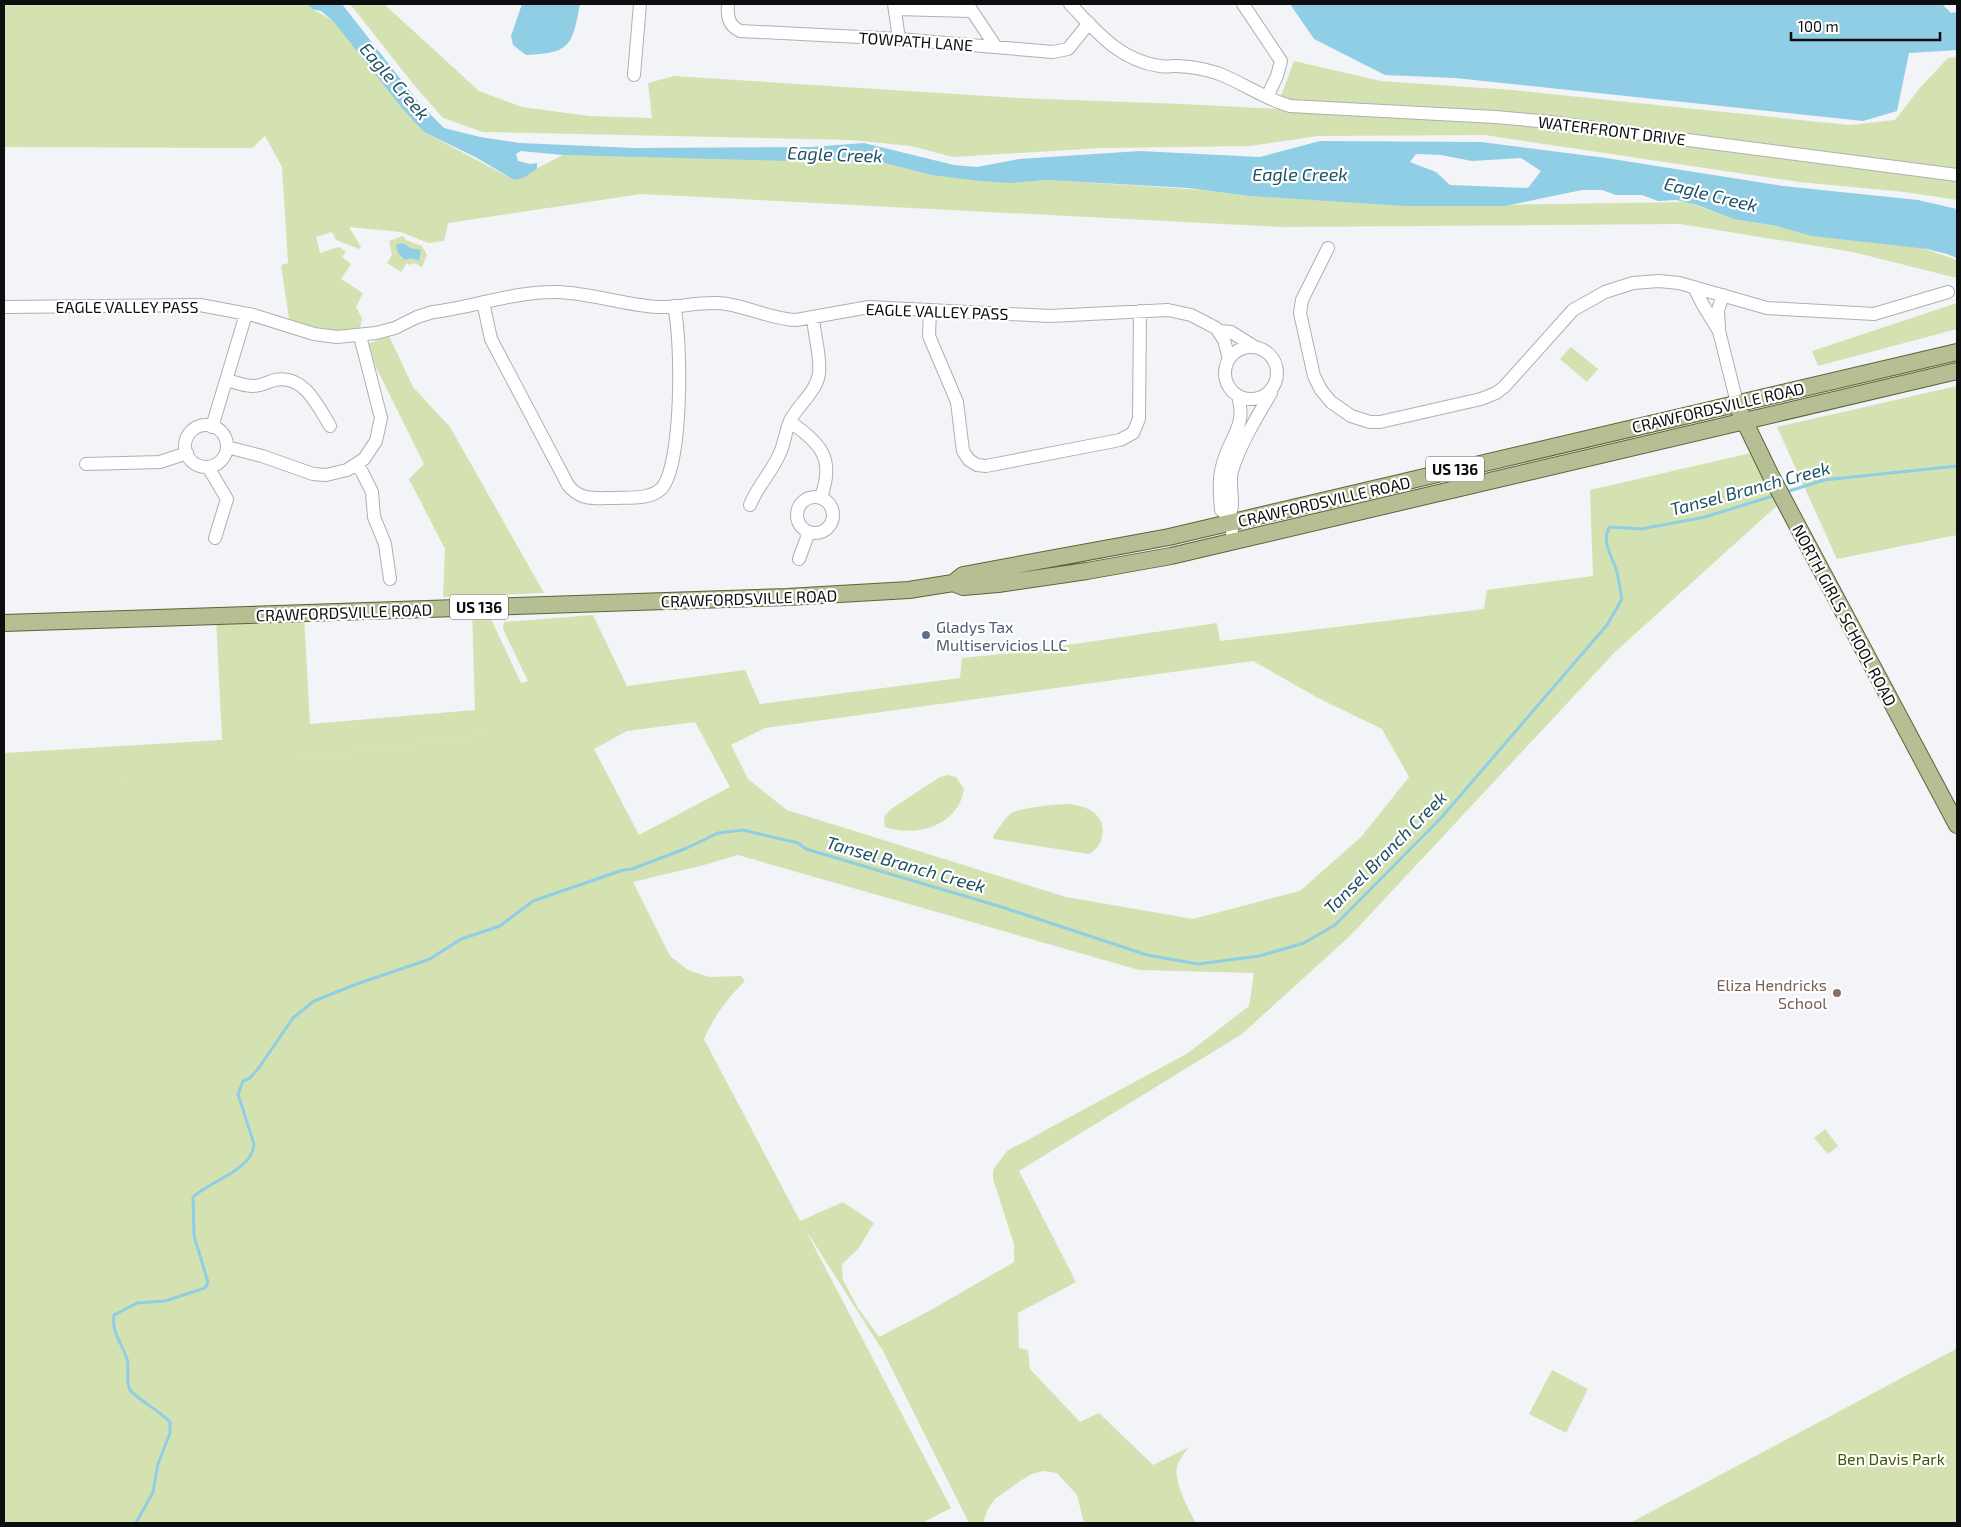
<svg xmlns="http://www.w3.org/2000/svg" width="1961" height="1527" font-family="'Exo 2',sans-serif">
<style>
.green{fill:#d3e2b0;fill-rule:evenodd}
.water{fill:#8fcee5;fill-rule:evenodd}
.lines{fill:none;stroke-linecap:round;stroke-linejoin:round}
.stream{stroke:#8fcee5;stroke-width:3}
.minor-casing{stroke:#aeb0b3;stroke-width:14}
.major-casing{stroke:#5b6537;stroke-width:18}
.minor{stroke:#fff;stroke-width:12}
.major{stroke:#b6bf94;stroke-width:16}
.service-dot{fill:#5c6f8a;stroke:#fff;stroke-width:2}
.education-dot{fill:#8d6e63;stroke:#fff;stroke-width:2}
.labels{text-anchor:middle;dominant-baseline:central;stroke-width:4.5;stroke-linejoin:round;paint-order:stroke}
.shield{fill:#fff;stroke:#565657;stroke-width:1}
.shield-label{font-size:15px;font-weight:bold;fill:#0d0e0f}
.street-label{font-size:16px;fill:#0d0e0f;stroke:#fff}
.service-label{font-size:16px;fill:#4e5e75;stroke:#fff;text-anchor:start}
.education-label{font-size:16px;fill:#785e54;stroke:#fff;text-anchor:end}
.park-label{font-size:16px;fill:#455500;stroke:#fff}
.water-label{font-size:18px;font-style:italic;fill:#1e5163;stroke:#fff}
</style>
<rect width="100%" height="100%" fill="#f2f4f8"/>
<path class="green" d="M4,4H306C314,11 324,15 333,21L424,132L514,180L563,155L869,159L931,175L1018,182L1050,180L1202,190L1249,196L1426,206L1687,202L1733,219L1862,241L1922,248L1957,260V278L1853,252L1680,224L1280,227L641,194L448,223L444,241L428,243L401,232L349,227L361,247L359,249L336,240L332,232L316,237L320,253L339,247L346,252L342,257L351,264L341,279L363,293L356,307L362,318L360,328C337,334 310,327 289,319L281,265L288,263L282,167L265,136L252,148L4,147Z
M350,4H384L479,91L522,107L589,116L652,118L648,83L674,76L1018,98L1182,104L1276,109L1294,61L1381,81L1512,90L1849,125L1895,120L1919,89L1948,58L1957,57V200L1905,192L1799,182L1484,135L1318,136L1250,146L1101,148L953,157L911,146L852,140L483,132L443,118L414,85Z
M403,236L406,240L422,246L427,255L422,267L414,263L410,265L407,263L401,272L387,263L392,255L389,241Z
M1957,303V329L1818,366L1812,351Z
M389,336L413,387L450,427L544,593L443,597L445,549L409,479L424,464L365,345Z
M1571,347L1598,369L1587,382L1560,359Z
M1957,386V535L1837,559L1777,427Z
M1755,452L1780,503L1615,652L1350,936L1242,1034L1019,1171L1076,1282L1018,1313L1019,1348L1028,1350L1030,1369L1080,1422L1099,1413L1153,1465L1189,1447C1185,1452 1180,1458 1178,1464C1171,1478 1189,1510 1196,1523H1084L1077,1495L1057,1473L1043,1471L1032,1474L1020,1481L995,1499L988,1509L983,1523H969L883,1351L805,1229L951,1508L922,1523H4V753L222,740L216,618L304,616L310,724L475,710L472,609L486,608L521,683L528,681L503,629L504,622L593,615L627,686L745,670L760,704L960,678L962,658L1020,652L1217,623L1220,641L1484,609L1487,590L1593,576L1590,490ZM1253,661L1318,698L1382,729L1409,777L1361,837L1300,891L1193,919L1066,897L787,810L748,779L731,745L765,728ZM695,722L730,787L639,835L594,749L627,731ZM491,734L119,782L490,734ZM738,855L1139,970L1254,973L1249,1006L1188,1053L1007,1151L993,1170V1179L1014,1244V1262L931,1310L879,1337L858,1308L843,1280L842,1264L858,1249L874,1223L843,1202L800,1221L704,1039C715,1015 726,1000 745,981L741,976L709,977L688,970L670,956L633,882L704,865Z
M948,775L956,777L964,789C959,825 917,838 885,827L884,817L891,809L940,777Z
M1068,804C1074,805 1082,806 1088,809C1108,818 1107,844 1089,854L994,839L993,836C999,829 1003,820 1010,814C1017,808 1057,804 1068,804Z
M1825,1129L1838,1146L1828,1154L1814,1138Z
M1957,1348V1523H1630L1954,1350Z
M1552,1370L1588,1389L1566,1433L1529,1414Z"/>
<path class="water" d="M307,4H342L420,104L444,128L480,137L520,143L635,148L810,147L864,143L954,165L977,167L1019,159L1140,151L1260,157L1320,141L1481,142L1606,158L1783,186L1918,200L1957,209V258L1947,254L1927,249L1812,236L1776,226L1733,219L1697,205L1676,200L1658,201L1642,195H1616L1602,190H1582L1505,206H1406L1249,196L1188,188L1100,183L1047,180L1010,183L981,181L931,175L869,159L793,161L563,155L521,151L516,154L518,161L530,164L537,163V169L523,178L514,180L477,158L424,132L402,108L333,21L321,11L312,9ZM1416,154L1441,155L1472,161L1521,158L1541,171L1528,188L1450,185L1436,172L1410,162Z
M522,4H580C572,46 571,53 526,55L513,45L511,36Z
M1290,4H1942L1951,13L1957,12V50L1909,53L1897,111L1863,121L1455,78L1385,75L1314,39Z
M403,243L410,248L421,250L419,261L411,258L405,260L398,253L396,245Z"/>
<g class="lines">
<path class="stream" d="M1786,492L1824,480L1957,466
M136,1523L153,1492L158,1464L170,1433V1422C161,1412 136,1398 130,1390C125,1380 130,1368 127,1359C122,1343 111,1332 114,1315L137,1303L165,1301L205,1288L208,1282L194,1236L193,1197C210,1181 253,1170 254,1144L238,1094L243,1081L250,1078L258,1069L293,1018L314,1001L354,985L430,959L461,939L500,926L533,901L623,870L632,869L687,848L718,833L743,830L798,843L806,849L1005,908L1147,955L1198,964L1259,956L1304,943L1335,925L1441,818L1607,625L1622,599C1620,590 1619,581 1617,572C1613,558 1600,540 1610,527L1641,529L1705,517L1776,495"/>
<defs>
<path id="minor" d="M728,4C727,16 728,25 740,31L899,39L1053,52L1068,49L1089,23
M894,4L899,39
M1070,4C1096,31 1120,61 1160,66C1165,67 1170,66 1175,66C1189,66 1204,69 1217,73C1242,82 1264,99 1290,106L1495,117L1550,122L1957,175
M1243,4L1281,61L1277,76L1267,97
M968,5L996,47
M895,9L972,11
M634,75L640,4
M1328,248L1302,300L1300,313L1314,376L1321,390L1331,402L1351,416L1370,422H1380L1481,399L1496,393L1504,387L1573,310L1605,292L1633,283L1659,281L1679,283L1767,308L1874,314L1948,292
M1694,287L1703,305L1719,331L1737,403
M483,302L491,339L568,485C580,501 596,498 613,498C628,497 649,500 661,489C683,466 682,339 674,306
M4,307L200,305L253,315L314,334L337,337L376,333L395,328L417,317L433,312C475,307 515,291 557,292C591,293 624,305 658,307C681,308 704,300 727,304C751,308 772,319 796,320L869,307L1050,316L1168,310L1191,315L1216,328L1224,340L1229,359
M930,310L929,336L957,402L963,451L969,460L977,465L986,466L1120,440L1133,433L1139,419L1140,311
M1719,328L1718,310L1723,295
M1220,331L1231,332L1255,347
M1225 373a26 26 0 1 1 52 0a26 26 0 1 1-52 0Z
M227,380C238,383 249,388 260,385C265,384 270,381 275,380C304,374 318,406 330,426
M790,422C821,443 835,459 821,497
M185 446a21 21 0 1 1 42 0a21 21 0 1 1-42 0Z
M212,427L246,314
M227,447L262,456L313,474L326,475L347,470L364,459L376,441L381,418L360,336
M86,464L160,462L187,453
M356,465L362,472L372,492L374,517L385,544L390,579
M208,467L227,499L215,538
M797 515a18 18 0 1 1 36 0a18 18 0 1 1-36 0Z
M750,505C757,487 771,473 779,455C785,444 785,430 791,419C799,404 816,392 819,374C821,355 814,335 813,317
M1229,517C1236,503 1228,487 1232,471C1239,446 1258,415 1271,393
M1234,542L1229,517L1221,510C1220,495 1218,479 1223,463C1230,437 1247,426 1238,396
M799,559L809,532"/>
<path id="major" d="M1740,412L1770,474L1957,825
M953,583L963,587L998,584L1087,571L1171,556L1957,371
M4,623L787,597L909,590L953,583L963,575L1169,537L1957,352"/>
</defs>
<use href="#minor" class="minor-casing"/>
<use href="#major" class="major-casing"/>
<use href="#minor" class="minor"/>
<use href="#major" class="major"/>
</g>
<circle class="service-dot" cx="926" cy="635" r="5"/>
<circle class="education-dot" cx="1837" cy="993" r="5"/>
<g class="labels">
<g class="shield">
<rect x="1426" y="456.5" width="58" height="25" rx="4"/>
<rect x="450" y="594.5" width="58" height="25" rx="4"/>
</g>
<g class="shield-label">
<text x="1455" y="469">US 136</text>
<text x="479" y="607">US 136</text>
</g>
<g class="street-label">
<text transform="translate(916 41) rotate(4)">TOWPATH LANE</text>
<text transform="translate(1612 130) rotate(7)">WATERFRONT DRIVE</text>
<text x="127" y="306">EAGLE VALLEY PASS</text>
<text transform="translate(937 311) rotate(2)">EAGLE VALLEY PASS</text>
<text transform="translate(1718 407) rotate(-13)">CRAWFORDSVILLE ROAD</text>
<text transform="translate(1324 501) rotate(-13)">CRAWFORDSVILLE ROAD</text>
<text transform="translate(749 598) rotate(-2)">CRAWFORDSVILLE ROAD</text>
<text transform="translate(344 612) rotate(-2)">CRAWFORDSVILLE ROAD</text>
<text transform="translate(1845 615) rotate(62)">NORTH GIRLS SCHOOL ROAD</text>
</g>
<g class="service-label">
<text x="936" y="626">Gladys Tax<tspan x="936" dy="18">Multiservicios LLC</tspan></text>
</g>
<g class="education-label">
<text x="1827" y="984">Eliza Hendricks<tspan x="1827" dy="18">School</tspan></text>
</g>
<g class="park-label">
<text x="1891" y="1458">Ben Davis Park</text>
</g>
<g class="water-label">
<text transform="translate(395 81) rotate(49)">Eagle Creek</text>
<text transform="translate(835 154) rotate(2)">Eagle Creek</text>
<text x="1300" y="174">Eagle Creek</text>
<text transform="translate(1711 194) rotate(14)">Eagle Creek</text>
<text transform="translate(1750 488) rotate(-15)">Tansel Branch Creek</text>
<text transform="translate(1385 852) rotate(-45)">Tansel Branch Creek</text>
<text transform="translate(906 864) rotate(16)">Tansel Branch Creek</text>
</g>
</g>
<rect width="1961" height="1527" fill="none" stroke="#0d0e0f" stroke-width="10"/>
<path d="M1791 32v8h149v-8" fill="none" stroke="#0d0e0f" stroke-width="2.5"/>
<text x="1798" y="32" font-size="15" fill="#0d0e0f" stroke="#ffffff" stroke-width="4" paint-order="stroke">100 m</text>
</svg>
